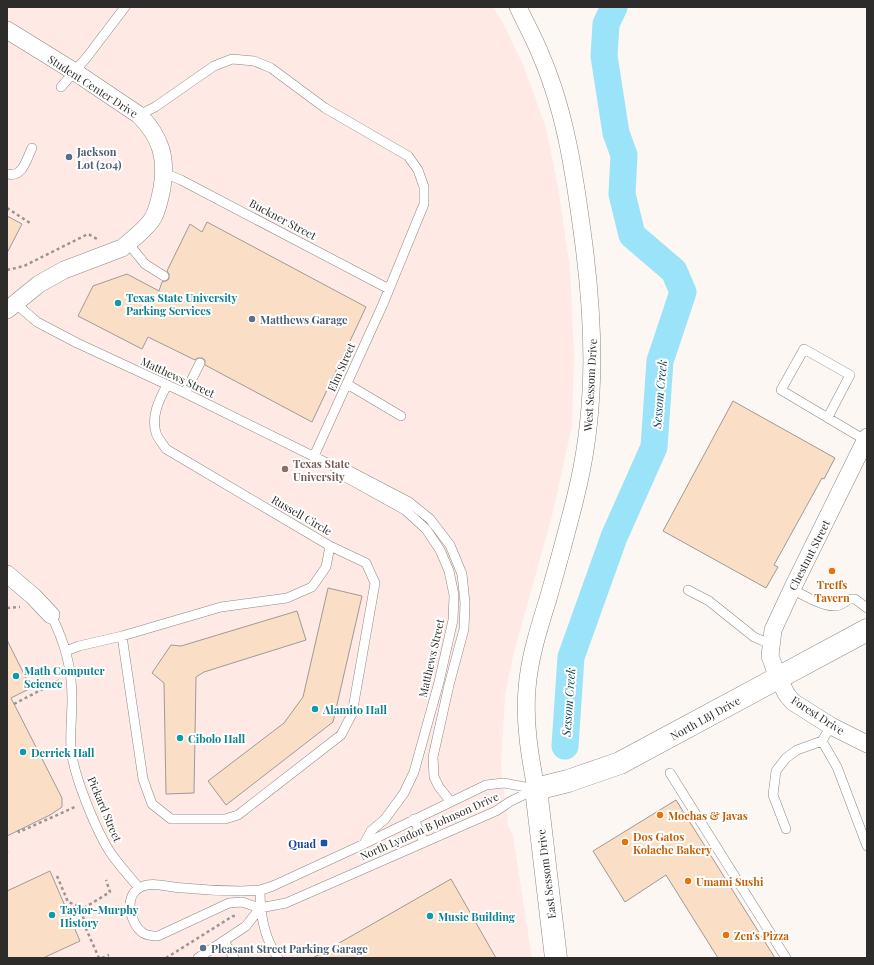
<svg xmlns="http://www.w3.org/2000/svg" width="874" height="965" font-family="'Playfair Display',serif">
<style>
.education{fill:#fee9e5}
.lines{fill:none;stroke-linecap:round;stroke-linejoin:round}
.river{stroke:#9be3f8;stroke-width:27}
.building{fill:#fadec5;stroke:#9e9a97}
.service-casing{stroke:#8c8885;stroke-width:10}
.minor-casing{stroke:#8c8885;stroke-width:18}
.tertiary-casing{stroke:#8c8885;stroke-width:23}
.path{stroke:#989592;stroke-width:2.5;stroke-dasharray:3 3;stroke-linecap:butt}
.service{stroke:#fff;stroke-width:9}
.minor{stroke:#fff;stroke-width:17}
.tertiary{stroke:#fff;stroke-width:22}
.service-dot{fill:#5c6f8a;stroke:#fff;stroke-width:1.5}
.culture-dot{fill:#0f9aa8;stroke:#fff;stroke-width:1.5}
.education-dot{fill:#8d6e63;stroke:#fff;stroke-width:1.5}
.food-dot{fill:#e8710a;stroke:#fff;stroke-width:1.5}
.transit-dot{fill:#1a4fb4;stroke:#fff;stroke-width:1.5}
.labels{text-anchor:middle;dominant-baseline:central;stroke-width:4;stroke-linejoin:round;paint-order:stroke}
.street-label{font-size:11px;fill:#2d2c2a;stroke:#fff}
.service-label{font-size:11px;font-weight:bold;fill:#4e5e75;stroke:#fff;text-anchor:start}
.culture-label{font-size:11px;font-weight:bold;fill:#0d838f;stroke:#fff;text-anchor:start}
.education-label{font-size:11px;font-weight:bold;fill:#785e54;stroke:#fff;text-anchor:start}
.food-label{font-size:11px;font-weight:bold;fill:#c56008;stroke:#fff;text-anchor:start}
.transit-label{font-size:11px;font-weight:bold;fill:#164399;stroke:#fff;text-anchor:end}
.water-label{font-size:12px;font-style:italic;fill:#0d4c5b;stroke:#fff}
</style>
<rect width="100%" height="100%" fill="#fcf7f3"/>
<path class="education" d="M7,7H493L504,25L524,67L546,128L558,187L570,269L574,355L572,426L553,512L513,656L505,695L501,767L508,825L513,836L532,958H7Z"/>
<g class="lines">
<path class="river" d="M565,746L571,657L614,537L654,447L660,361L683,292L674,271L632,235L622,194L624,155L616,133L604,56L606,24L614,7"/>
</g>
<path class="building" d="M7,216L22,224L7,253Z
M207,222L366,307L312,422L205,365V360L202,358H197L195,360L148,337L142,349L78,316L93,286L127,274L159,291L162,282L166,281L169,279V274L167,271L190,224L202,232Z
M733,401L835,458L824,479L822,478L774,565L778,567L766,588L663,531Z
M328,588L362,596L333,722L226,805L208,781L284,723L303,697Z
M297,611L306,640L204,672L196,677L194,793L166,794L164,683L152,673L171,645L181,646Z
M7,640L31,688L11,698L62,798V807L50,815L7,836Z
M676,800L775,958H718L666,875L625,902L593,851Z
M50,871L80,941L43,958H7V891Z
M451,879L496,958H313Z"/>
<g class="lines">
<defs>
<path id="service" d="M61,87L87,57L125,7
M139,115L155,107L214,66L232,59L254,61L271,68L325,108L408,156L418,170L424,187V204L383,304L314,456
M164,173L181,180L389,289
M7,174C23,178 26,160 32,148
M128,243L145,264L164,276
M15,303L37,322L77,343L185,393L335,467L344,468L409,502L430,519L450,545L462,574L465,603L464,629L449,685L433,757L434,777L439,787L451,802
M347,384L401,416
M185,393L200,363
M828,417L850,375L804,349L781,390L865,440
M335,467L340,474L405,510L426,529L440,550L449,571L454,595L453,620L439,682L414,772L404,793L385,819L371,831L364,844
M792,589C803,595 823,607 835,606C841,606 845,602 849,599H855L867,608
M688,590L709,601L754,637L770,644
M51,615C65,643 72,668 72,699C72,715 70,732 71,748C73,775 97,833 112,855C120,866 130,877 139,888
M122,636L143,779L152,804L171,819H225L238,815L341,735L352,714L375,583L366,563L330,546L166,449C163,444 158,439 156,433C151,416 159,400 167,385
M66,651L79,646L122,636L221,607L287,598L312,587L326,567L330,546
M831,726L822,741L837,767L867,846
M670,773L786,958
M504,783L536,789L511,801L496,811L286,903L260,908L242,902L229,903L158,936C153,936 148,936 143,933C131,925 123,898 139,888C152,880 169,888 184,888C203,890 222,891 242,891C248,890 254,891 260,890C265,889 270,887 275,885L364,844L486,785Z
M414,819L424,842
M786,829L773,795L776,771L786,758L797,750L822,741
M260,890C260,914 264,938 278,958
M224,941L234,958
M198,958L246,926L260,908"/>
<path id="minor" d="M518,7C526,24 535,40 542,58C566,114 575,178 583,238C594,320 597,401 579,482C570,522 559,560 548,599C539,628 529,659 527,689C524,723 530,756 536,789
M7,30L75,72L139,115C161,137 167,158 162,188C160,198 158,209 153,218C146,229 132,240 122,248L64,270L39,284L7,310
M867,437L792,589L773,630L770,656L778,678L787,695L793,702L831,726L867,744
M7,574L33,596L51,615"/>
<path id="tertiary" d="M556,958L536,789L568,781L620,763L867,630"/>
</defs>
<use href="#service" class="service-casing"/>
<use href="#minor" class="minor-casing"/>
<use href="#tertiary" class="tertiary-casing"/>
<path class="path" d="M7,208L30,223
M7,270L24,266L88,234L99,240
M7,608L20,607
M14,704L60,680
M18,830L19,832L75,807
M7,852V853
M57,876L68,902L84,908L83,922L99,958
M84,908L110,892L106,880
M102,958L109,955
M166,958L233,916H236"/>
<use href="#service" class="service"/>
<use href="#minor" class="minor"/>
<use href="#tertiary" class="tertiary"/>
</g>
<g class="service-dot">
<circle cx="69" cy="157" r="4"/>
<circle cx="252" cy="319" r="4"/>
<circle cx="203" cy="948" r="4"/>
</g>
<g class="culture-dot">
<circle cx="118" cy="303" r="4"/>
<circle cx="16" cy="676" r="4"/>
<circle cx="315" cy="709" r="4"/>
<circle cx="180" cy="738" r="4"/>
<circle cx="23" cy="752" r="4"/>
<circle cx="52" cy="915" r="4"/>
<circle cx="430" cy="916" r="4"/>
</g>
<circle class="education-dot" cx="285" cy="469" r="4"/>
<g class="food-dot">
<circle cx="832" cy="571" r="4"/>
<circle cx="660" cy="815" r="4"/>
<circle cx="625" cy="842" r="4"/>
<circle cx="688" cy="881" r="4"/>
<circle cx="726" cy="935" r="4"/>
</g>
<rect class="transit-dot" x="320" y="839" width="8" height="8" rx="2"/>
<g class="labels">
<g class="street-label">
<text transform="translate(93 86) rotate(33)">Student Center Drive</text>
<text transform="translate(283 219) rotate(28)">Buckner Street</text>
<text transform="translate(341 367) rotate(-66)">Elm Street</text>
<text transform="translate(178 377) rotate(25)">Matthews Street</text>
<text transform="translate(590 385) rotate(-87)">West Sessom Drive</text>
<text transform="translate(302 515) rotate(30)">Russell Circle</text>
<text transform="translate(809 555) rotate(-63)">Chestnut Street</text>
<text transform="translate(431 658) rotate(-77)">Matthews Street</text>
<text transform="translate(818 715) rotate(33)">Forest Drive</text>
<text transform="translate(705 718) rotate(-29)">North LBJ Drive</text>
<text transform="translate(105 809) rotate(67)">Pickard Street</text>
<text transform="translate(429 826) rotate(-24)">North Lyndon B Johnson Drive</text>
<text transform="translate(546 874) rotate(-97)">East Sessom Drive</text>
</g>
<g class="service-label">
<text x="77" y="151">Jackson<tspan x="77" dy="13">Lot (204)</tspan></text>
<text x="260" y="319">Matthews Garage</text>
<text x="211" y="948">Pleasant Street Parking Garage</text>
</g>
<g class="culture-label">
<text x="126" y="297">Texas State University<tspan x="126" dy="13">Parking Services</tspan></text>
<text x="24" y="670">Math Computer<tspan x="24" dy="13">Science</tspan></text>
<text x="323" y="709">Alamito Hall</text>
<text x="188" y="738">Cibolo Hall</text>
<text x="31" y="752">Derrick Hall</text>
<text x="60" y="909">Taylor-Murphy<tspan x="60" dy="13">History</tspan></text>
<text x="438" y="916">Music Building</text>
</g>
<g class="education-label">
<text x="293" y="463">Texas State<tspan x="293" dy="13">University</tspan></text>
</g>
<g class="food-label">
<text x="832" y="584" text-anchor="middle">Treffs<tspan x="832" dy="13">Tavern</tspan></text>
<text x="668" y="815">Mochas &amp; Javas</text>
<text x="633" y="836">Dos Gatos<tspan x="633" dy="13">Kolache Bakery</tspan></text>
<text x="696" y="881">Umami Sushi</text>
<text x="734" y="935">Zen's Pizza</text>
</g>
<g class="transit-label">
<text x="316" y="843">Quad</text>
</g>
<g class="water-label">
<text transform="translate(659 394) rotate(-85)">Sessom Creek</text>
<text transform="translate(568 702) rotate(-86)">Sessom Creek</text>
</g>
</g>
<rect width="874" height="965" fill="none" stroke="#2d2c2a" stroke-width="16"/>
</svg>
